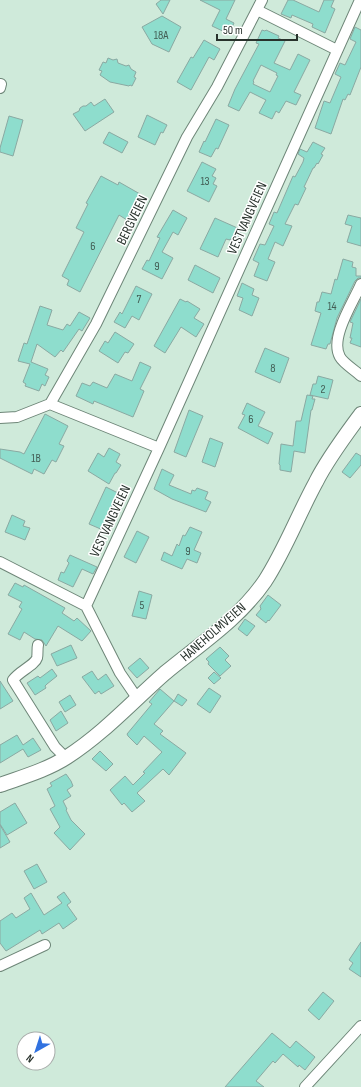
<svg xmlns="http://www.w3.org/2000/svg" width="361" height="1087" font-family="'Sofia Sans Condensed',sans-serif">
<style>
.building{fill:#8eddcd;stroke:#8aa9a2;fill-rule:evenodd}
.lines{fill:none;stroke-linecap:round;stroke-linejoin:round}
.minor-casing{stroke:#6e8678;stroke-width:12}
.secondary-casing{stroke:#6e8678;stroke-width:16}
.minor{stroke:#fff;stroke-width:10}
.secondary{stroke:#fff;stroke-width:14}
.labels{text-anchor:middle;dominant-baseline:central;stroke-width:3;stroke-linejoin:round;paint-order:stroke}
.number-label{font-size:12px;fill:#425d54}
.street-label{font-size:14px;fill:#28322c;stroke:#fff}
</style>
<rect width="100%" height="100%" fill="#cfeada"/>
<path class="building" d="M161,0H170L163,14L156,4Z
M200,0H235L226,19L234,23L229,34L212,26L220,10Z
M288,0H293L319,12L324,0H334L331,7L335,9L325,33L312,27L313,24L292,15L291,18L281,14Z
M162,16L181,27L169,52L152,44L142,27Z
M355,27L361,30V67L350,95L348,94L345,100L343,99L331,134L315,128L324,101L330,103L341,77L335,74L340,63L345,65L356,42L350,39Z
M262,30L265,31L266,30L279,36L278,38L285,41L274,63L290,70L298,54L310,60L294,92L301,95L296,105L286,101L279,113L276,111L272,119L259,113L266,100L250,92L239,111L228,106L235,89L259,44L256,43ZM261,65L277,73L276,75L278,76L270,92L253,84L254,82L253,81Z
M204,40L220,49L214,60L209,57L191,90L177,82L191,57L193,58Z
M108,58L113,60L117,59L118,63L126,66L129,65L131,69L136,72L134,77L136,78L132,86L130,85L129,86L110,82L100,75L102,71L99,70L103,62L106,63Z
M105,99L114,112L85,131L73,114L79,111L80,108L83,106H86L91,102L94,106Z
M147,115L167,125L163,133L161,132L155,145L138,137Z
M9,116L23,120L13,156L0,152V148Z
M216,119L229,125L218,149L216,148L211,157L199,152L204,141L205,142Z
M109,132L128,142L122,153L103,143Z
M313,142L325,148L321,154L323,155L318,164L317,163L314,168H313L304,187L306,188L298,205L295,204L285,224L292,226L283,246L275,242L268,259L275,262L267,281L254,276L259,263L253,260L260,244L265,245L274,226L269,224L274,212L277,213L293,176L295,177L303,162L304,158L298,154L300,149L307,152Z
M202,162L216,169L212,176L216,178L213,184L217,186L209,202L187,191Z
M101,176L118,185L119,182L140,194L127,220L119,215L80,292L67,285L69,280L62,276L84,232L76,228L88,204L86,203Z
M173,210L187,218L178,235L173,232L162,252L173,258L162,279L142,269L147,260L149,261L160,238L157,237Z
M348,215L361,218V246L347,242L352,226L345,224Z
M215,218L242,230L236,241L230,239V240L226,239L218,257L200,249Z
M343,259L353,262L352,267L356,268V276H361V278H358L355,281L337,318L330,344H328L326,349L311,345L321,313L315,311L317,302H319L322,292L331,294L335,279L337,280Z
M195,265L220,278L213,293L188,280Z
M242,283L254,289L252,295L259,298L252,316L239,310L243,298L237,296Z
M136,286L152,294L139,320L132,316L125,328L114,322L120,312L122,314Z
M180,299L186,302L187,301L200,309L194,318L204,324L196,337L181,327L165,353L154,346Z
M361,299V347L350,343L352,338H350L353,323L350,322Z
M40,306L52,310L47,325L63,330L67,324L70,326L79,312L90,318L82,331L79,329L63,352L61,350L55,357L37,344L31,362L48,369L45,375L49,377L45,386L42,384L39,391L25,386L26,384L23,382L30,364L18,361L24,343L27,344Z
M115,332L134,344L128,353L125,352L118,363L99,351L105,341L108,343Z
M265,348L289,358L280,383L255,372Z
M140,362L151,367L140,389L144,391L133,417L94,401L93,404L76,396L82,383L90,386L93,382L107,388L115,374L132,381Z
M318,376L333,380L328,399L310,395L313,384H316Z
M307,395L313,396L312,399H315L312,410H311L305,453L294,451L291,472L280,470V465L279,464L281,444L293,446L296,421H301Z
M247,403L265,412L258,426L273,433L268,444L238,428L245,415L242,414Z
M189,410L203,416L186,457L174,452Z
M45,414L68,426L59,444L64,446L56,462L52,460L44,474L34,469L32,474L0,458V449L20,452L24,454Z
M210,438L223,443L215,467L202,462Z
M109,448L120,454L116,462L121,465L116,473H115L109,484L88,471L98,453L104,457Z
M356,453L361,456V465L350,478L342,472Z
M162,469L174,475L169,485L191,494L192,490L195,491L197,488L208,492L205,499L211,502L206,512L172,499L154,489Z
M106,487L118,493L107,516L108,519L103,530L89,524Z
M12,515L25,521L23,526L30,528L25,540L5,532Z
M190,527L202,532L194,550L201,553L197,563L187,559L182,569L161,560L164,552L172,556L177,544L179,546L183,535L185,536Z
M137,531L149,537L136,563L124,557Z
M70,555L97,567L93,574L82,569L73,587L58,580L61,572L64,573L69,563L67,561Z
M15,583L23,587L24,585L65,608L62,613L74,621L77,618L91,631L82,641L58,626L46,646L42,640L35,639L24,632L20,640L8,634L22,609L19,607L22,602L8,595Z
M139,591L152,595L146,619L132,616Z
M268,595L281,605L269,621L268,620L266,623L256,615L261,609L260,606Z
M245,619L255,626L247,636L238,629Z
M71,645L77,658L57,666L51,654Z
M220,647L229,656L225,660L231,666L220,676L208,664L209,662L206,659Z
M140,658L149,668L137,678L128,668Z
M52,669L57,676L47,684L45,686L46,688L35,695L27,683L38,676L40,678Z
M92,671L98,680L106,674L114,686L101,694L99,691L95,694L82,677Z
M214,672L221,678L214,684L208,678Z
M0,681L13,701L0,709Z
M209,688L221,696L210,713L197,704Z
M160,689L174,701L154,724L163,731L160,734L186,753L169,775L163,769L137,793L145,801L132,812L124,803L122,805L110,790L125,776L133,785L145,773L143,772L162,752L144,736L137,745L128,736L127,734L152,704L149,702Z
M178,694L187,700L182,706L174,701Z
M70,695L76,705L65,712L59,702Z
M61,711L68,723L56,731L50,720Z
M17,735L23,745L33,738L41,750L28,757L23,749L0,763V745Z
M100,751L113,764L106,771L92,759Z
M66,774L71,781L73,786L67,790L71,796L63,801L67,809L66,810L71,820L85,834L70,850L54,833L60,827L50,809L55,806L47,789L52,786L50,783Z
M15,803L27,823L7,835L0,824V812Z
M0,825L10,842L0,848Z
M37,864L47,882L34,889L24,871Z
M64,892L71,902L67,905L77,919L63,929L59,923L42,934L40,930L6,951L0,943V921L12,913L16,918L30,909L24,898L31,893L44,915L62,903L57,897Z
M361,942V977L349,969L353,963L349,960Z
M323,992L334,1001L319,1020L308,1010Z
M272,1033L290,1048L296,1041L315,1057L305,1070L299,1065L298,1067L283,1054L275,1063L273,1061L256,1081L264,1087H225Z"/>
<g class="lines">
<defs>
<path id="minor" d="M257,10L337,50
M0,88L1,84
M361,284C354,301 329,338 340,357C344,364 355,370 361,376
M50,404L159,448
M0,418L17,417L50,404L96,324L187,137L217,87L262,0
M0,562L86,606L159,448L360,0
M86,606L120,673L137,698
M38,645C37,649 38,654 37,658C35,665 18,672 13,680L55,747L66,758
M0,966L45,945
M305,1087L361,1026"/>
<path id="secondary" d="M0,785C22,777 47,770 67,757C103,734 133,701 165,673C200,644 239,619 265,581C285,550 298,515 316,482C328,458 345,436 361,414"/>
</defs>
<use href="#minor" class="minor-casing"/>
<use href="#secondary" class="secondary-casing"/>
<use href="#minor" class="minor"/>
<use href="#secondary" class="secondary"/>
</g>
<g class="labels">
<g class="number-label">
<text x="161" y="35">18A</text>
<text x="205" y="181">13</text>
<text x="93" y="246">6</text>
<text x="157" y="266">9</text>
<text x="139" y="299">7</text>
<text x="332" y="306">14</text>
<text x="273" y="368">8</text>
<text x="323" y="389">2</text>
<text x="251" y="419">6</text>
<text x="36" y="458">1B</text>
<text x="188" y="551">9</text>
<text x="142" y="605">5</text>
</g>
<g class="street-label">
<text transform="translate(247 218) rotate(-66)">VESTVANGVEIEN</text>
<text transform="translate(132 220) rotate(-64)">BERGVEIEN</text>
<text transform="translate(110 521) rotate(-65)">VESTVANGVEIEN</text>
<text transform="translate(213 632) rotate(-41)">HANEHOLMVEIEN</text>
</g>
</g>
<g transform="translate(36 1051) rotate(219)"><circle r="19" fill="#ffffff" stroke="#a9adab"/>
<path d="M0-3L7 15L0 10L-7 15Z" fill="#3172e0"/>
<text y="-6" font-size="11" font-weight="bold" text-anchor="middle" fill="#28322c">N</text>
</g>
<path d="M217 34v6h80v-6" fill="none" stroke="#28322c" stroke-width="2"/>
<text x="223" y="34" font-size="12" fill="#28322c" stroke="#ffffff" stroke-width="3" paint-order="stroke">50 m</text>
</svg>
